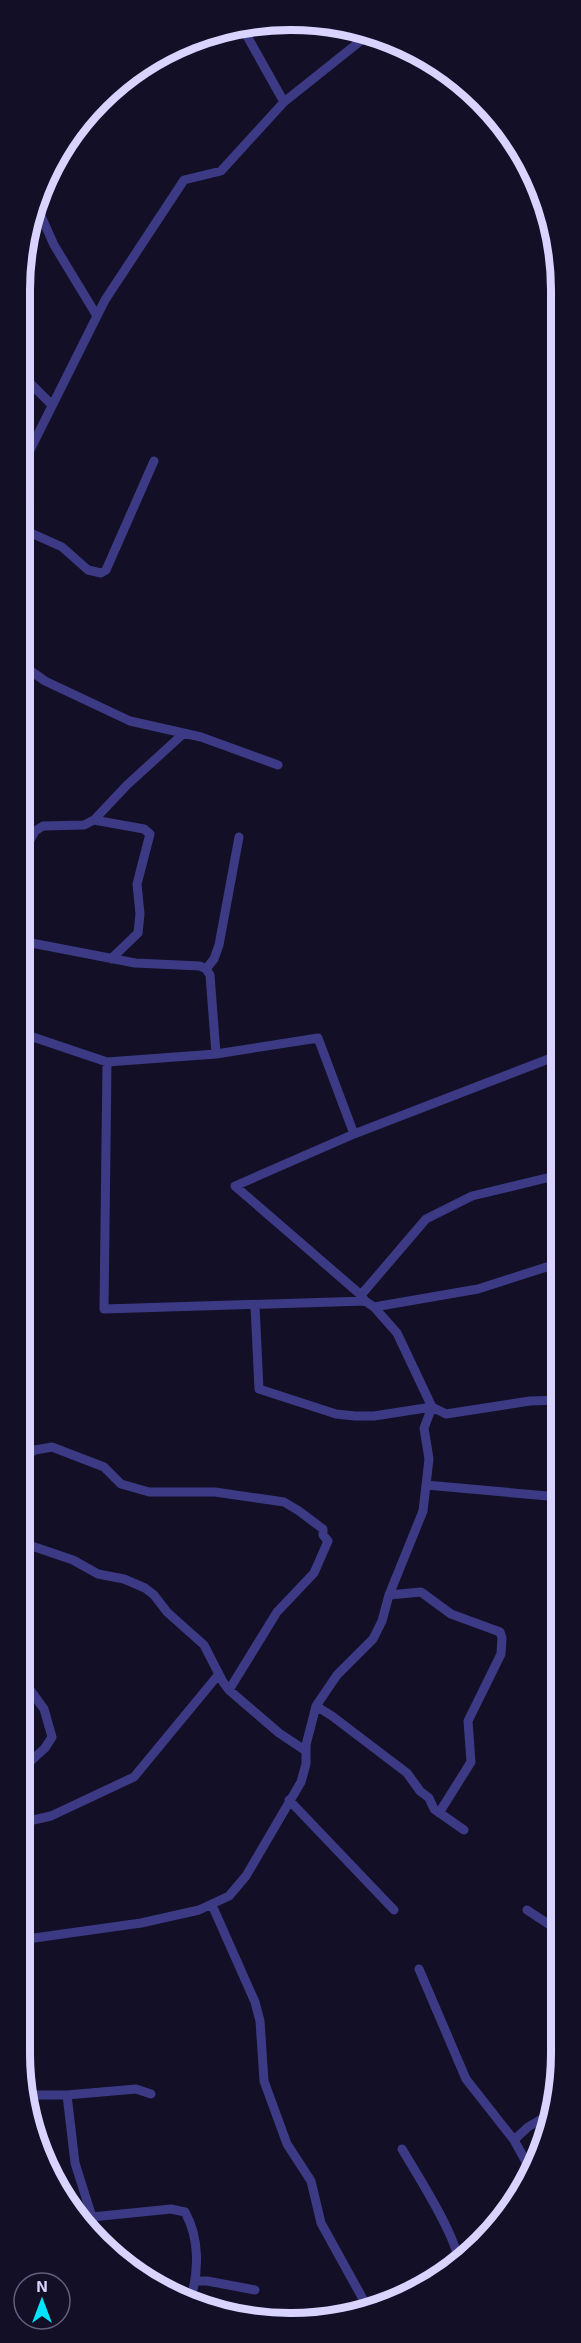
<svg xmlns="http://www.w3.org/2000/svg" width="581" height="2343" font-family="'Exo 2',sans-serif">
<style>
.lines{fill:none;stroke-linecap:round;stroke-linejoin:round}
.minor{stroke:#3d3a85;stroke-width:9}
.rim{fill:none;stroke:#d9d4ff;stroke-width:8}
</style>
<rect width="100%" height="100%" fill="#130f26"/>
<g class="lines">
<path class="minor" d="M242,27L284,102
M38,209L54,245L97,316
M22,375L52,405
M22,466L105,300L184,180L221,171L284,102L368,35
M22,529L62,547L88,570L101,573L106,570L154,461
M21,664L45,681L130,721L201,737L278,765
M94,820L144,829L150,834L137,884L140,914L138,933L111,959
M21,882L30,840L35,831L43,826L84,825L94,820L127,785L183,734
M21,941L135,963L200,966L206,969L210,975L216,1054L318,1038L354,1134
M206,969L214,959L219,945L239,837
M21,1033L107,1062L216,1054
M107,1062L104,1309L365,1301
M361,1295L426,1219L472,1196L559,1175
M255,1306L259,1389L336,1414L355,1416H374L432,1407L446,1414L530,1401L559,1400
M374,1307L478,1289L559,1263
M20,1466L27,1455L35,1450L52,1447L104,1467L121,1484L149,1492H215L284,1502L299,1511L323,1529V1535L328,1541L314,1573L277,1612L229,1690
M426,1485L559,1497
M20,1542L73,1560L98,1574L124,1579L145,1588L154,1595L167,1612L204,1645L223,1682L229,1690L279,1733L306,1751
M389,1595L421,1592L451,1614L500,1632L502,1638L501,1654L468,1721L471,1762L439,1813
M316,1706L332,1716L407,1773L420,1791L429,1798L434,1809L464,1830
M20,1771L45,1748L52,1737L44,1709L20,1676
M289,1800L394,1910
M20,1823L51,1816L134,1777L219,1674
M212,1905L255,2002L260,2021L264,2081L287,2144L311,2181L321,2223L369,2310
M527,1910L559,1931
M20,1940L141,1923L199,1910L229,1896L246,1876L301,1782L306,1764V1745L316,1706L337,1675L373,1639L382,1621L389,1595L423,1511L429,1459L424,1428L432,1407L397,1333L374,1307L365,1301L361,1295L235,1186L354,1134L559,1055
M419,1969L466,2079L514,2140L531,2171
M28,2095H67L136,2089L151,2094
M67,2095L75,2163L92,2217V2235
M514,2140L528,2127L550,2114
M402,2149C414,2170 465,2248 457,2266
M92,2217L171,2209L185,2212C200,2239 199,2272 190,2301
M196,2281H207L255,2290"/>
</g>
<path d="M0 0H581V2343H0ZM290 30H291A260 260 0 0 1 551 290V2053A260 260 0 0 1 291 2313H290A260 260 0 0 1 30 2053V290A260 260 0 0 1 290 30Z" fill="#130f26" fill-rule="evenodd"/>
<path class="rim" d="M290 30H291A260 260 0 0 1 551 290V2053A260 260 0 0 1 291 2313H290A260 260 0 0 1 30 2053V290A260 260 0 0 1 290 30Z"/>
<g transform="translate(42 2301)"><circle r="28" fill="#130f26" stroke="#625e7d" stroke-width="1.5"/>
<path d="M0-4.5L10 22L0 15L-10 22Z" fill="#00e5ff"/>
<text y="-9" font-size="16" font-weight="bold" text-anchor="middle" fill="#d9d4ff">N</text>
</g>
</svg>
